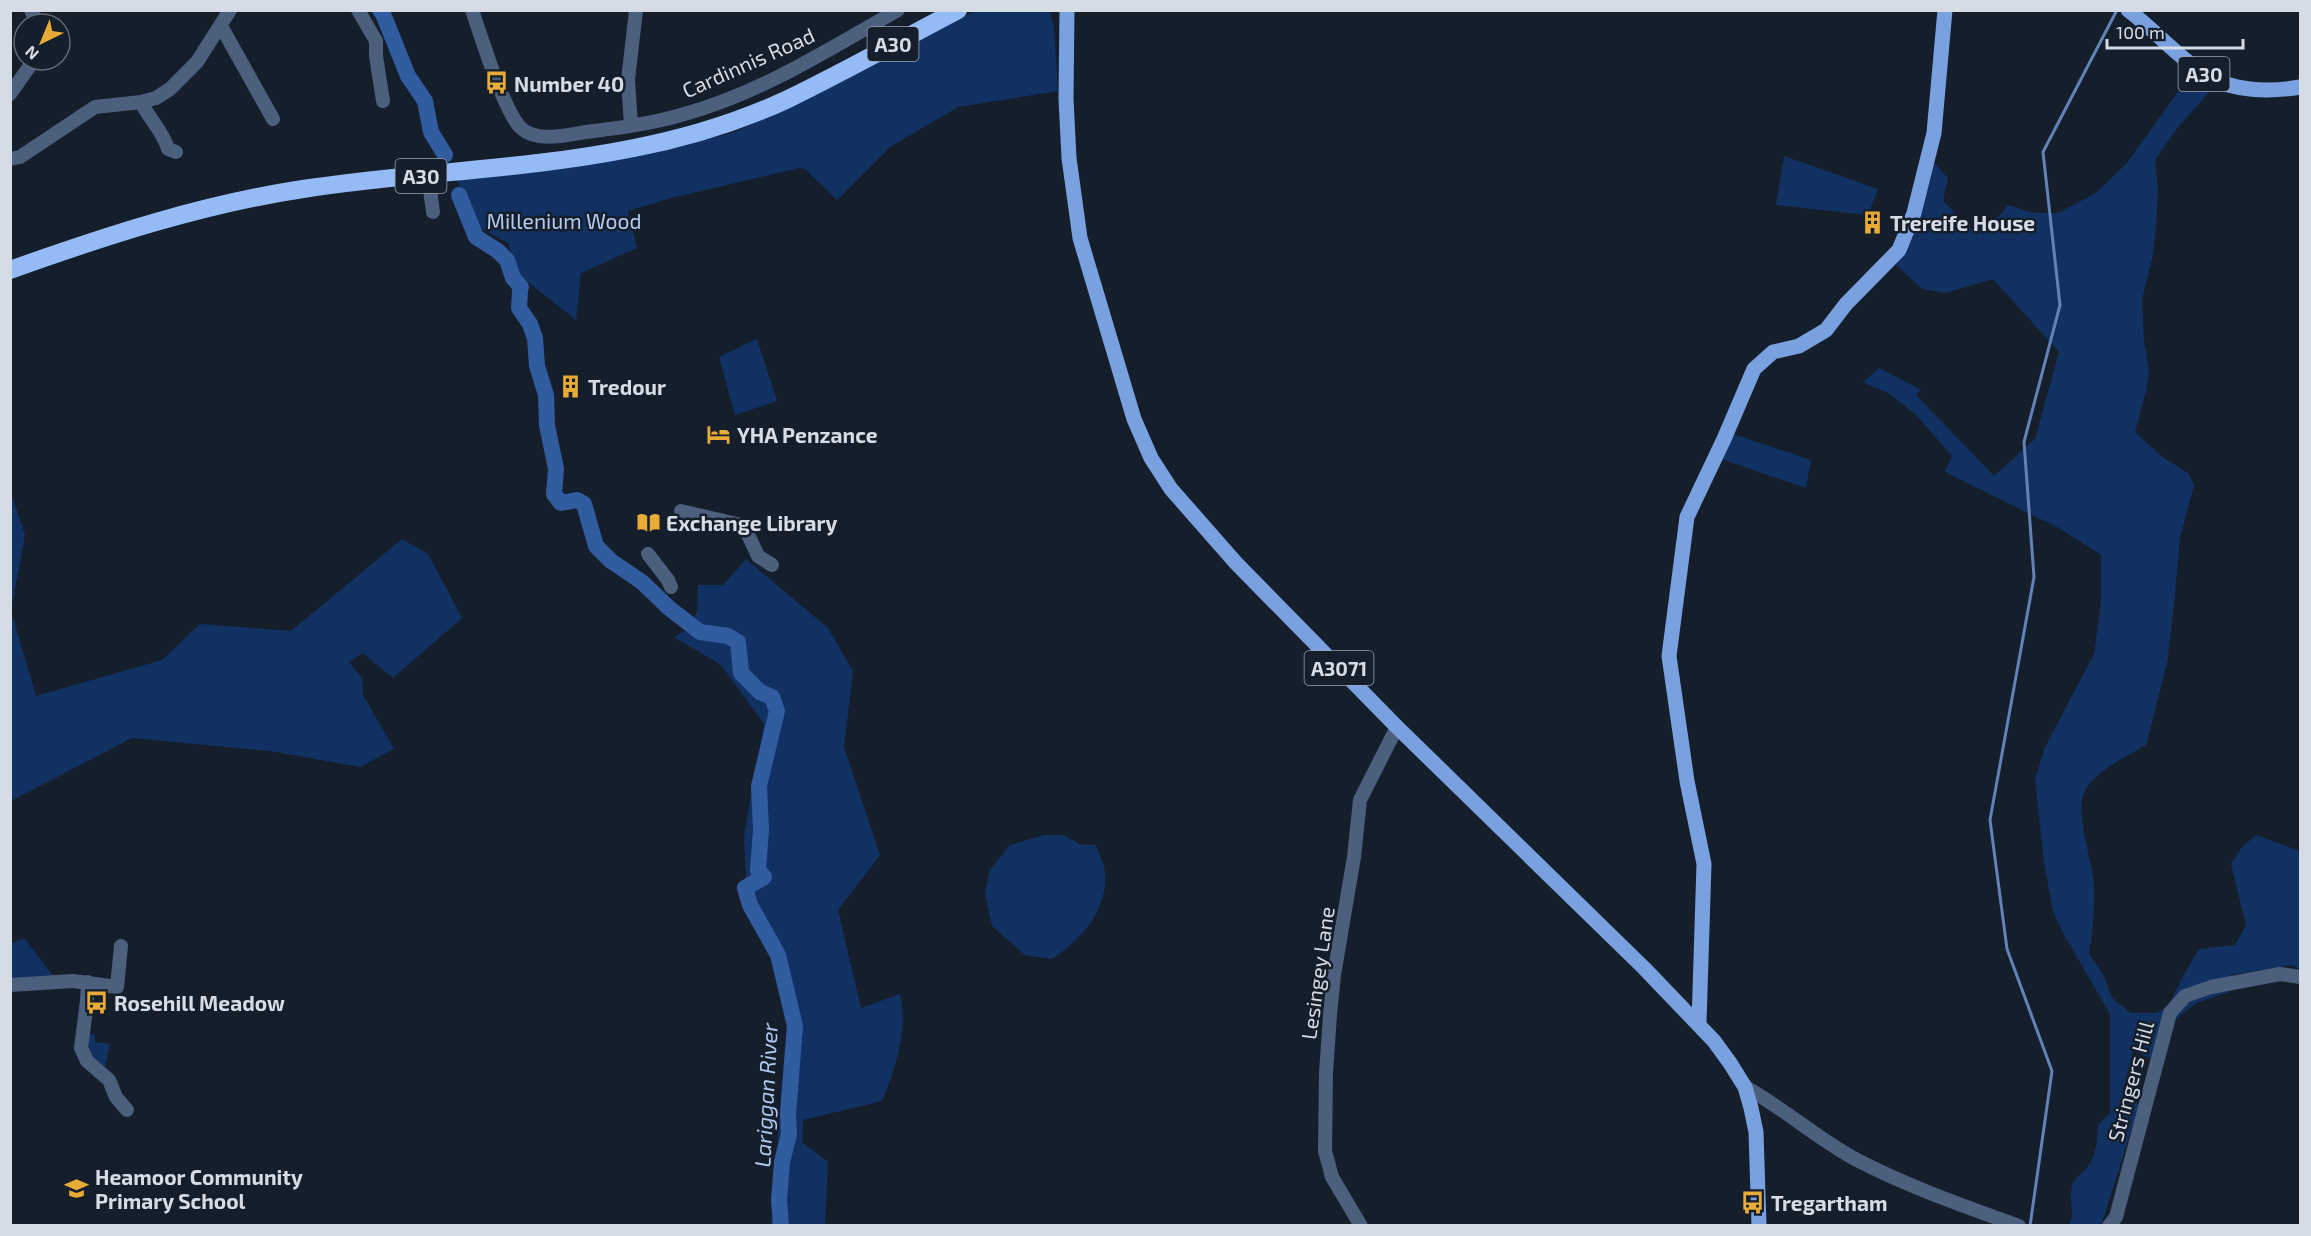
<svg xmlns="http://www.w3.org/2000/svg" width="2311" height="1236" font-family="'Exo 2',sans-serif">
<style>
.green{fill:#123163}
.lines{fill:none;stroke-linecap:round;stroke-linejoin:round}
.stream{stroke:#6382b5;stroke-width:3}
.river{stroke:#325ca0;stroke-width:16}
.minor{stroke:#4c5f7d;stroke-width:14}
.major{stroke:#79a0df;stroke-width:15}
.highway{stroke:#95bbf7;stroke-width:18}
.labels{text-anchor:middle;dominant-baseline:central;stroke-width:5;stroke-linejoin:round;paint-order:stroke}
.shield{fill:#151e2b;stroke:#9ca3ad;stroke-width:1.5}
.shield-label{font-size:20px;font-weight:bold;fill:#d6dce5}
.street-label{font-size:21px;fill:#d6dce5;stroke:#151e2b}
.poi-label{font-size:21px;font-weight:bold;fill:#d6dce5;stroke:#151e2b;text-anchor:start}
.park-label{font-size:21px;fill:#b4ccf2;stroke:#151e2b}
.water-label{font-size:22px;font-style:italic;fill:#b1c9ef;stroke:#151e2b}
</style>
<rect width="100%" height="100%" fill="#151e2b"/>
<path class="green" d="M975,11H1049L1054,26L1058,91L958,107L890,147L837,200L805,169L800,168L671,198L628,211L637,248L581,273L576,320L519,275L508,243L477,226L457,180L674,148L735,132Z
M2192,72L2213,88L2177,128L2155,160L2158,190L2156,229L2152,259L2142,300L2144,340L2149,372L2146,391L2135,432L2161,456L2188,473L2194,485L2180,538L2174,605L2167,663L2146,745C2127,756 2093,772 2084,793C2075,814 2092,860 2094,884C2095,908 2093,931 2089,954L2104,976L2112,998L2131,1013H2157L2169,1005L2183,976L2199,949L2235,945L2246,925L2231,864L2242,847L2256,835L2300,851V969L2292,965L2230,975L2229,992L2196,1003L2176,1019L2164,1064L2133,1051L2123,1090L2139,1105L2102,1223L2097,1225H2069C2075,1215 2070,1205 2071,1193C2073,1176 2080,1177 2088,1166C2097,1154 2097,1139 2098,1125L2110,1113V1014L2064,935L2053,911L2044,862L2035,779L2045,747L2094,654L2101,602V555L2059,528L1945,472L1952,456L1916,415L1890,394L1863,382L1879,368L1921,390L1916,395L1994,476L2035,439L2059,352L1993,279L1945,293L1922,289L1892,261L1933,162L1948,178L1943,201L1974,232L1999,216L2008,205L2033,213H2058L2096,193L2127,163Z
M1784,156L1878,189L1868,215L1776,205Z
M757,339L777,401L735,415L719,357Z
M1733,434L1811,460L1806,488L1718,458Z
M10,490L25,535L11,611L36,696L162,660L200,624L291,631L402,539L428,554L462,618L393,678L363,653L349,662L362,678L363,695L394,749L360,767L270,751L132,738L11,801Z
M746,559L828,628L853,671L844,747L880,855L838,910L861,1008L900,994C909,1026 895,1070 882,1101L803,1120L802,1142L828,1162L825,1225H771L787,1019L773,958L748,915L744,836L764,724L721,665L674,637L690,628L697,611L698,585H723Z
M1044,835H1063L1082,845H1096C1099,853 1104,863 1105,872C1108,910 1082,939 1052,959L1025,955L992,926L985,893L990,870L1010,845Z
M24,938L53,976L11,979L10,944Z
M90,1034L95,1035V1042L110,1044L104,1071C95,1060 84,1050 90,1034Z"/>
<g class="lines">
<path class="stream" d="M2030,1226L2052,1071L2007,949L1990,820L2034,577L2024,442L2060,305L2043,152L2117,10"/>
<path class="river" d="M380,10L383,14L408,76L425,101L431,132L445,155
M459,195L476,237L498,251L507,260L513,278L521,287
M520,291L519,308L530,324L535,338L537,366L546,395L547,425L556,469L554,494L561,503L577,500L584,504L596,546L611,561L642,582L669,608L700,632L728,636L738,642L741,673L760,692L772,697L777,711L759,786L761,830L758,870L764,877L745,888L750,905L778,955L795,1026L788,1114L789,1134L782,1162L779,1200L781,1226"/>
<path class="minor" d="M31,10L37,24
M358,10L376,41V56L383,101
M472,10C481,36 504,112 521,128C537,143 567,135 586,132C618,128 650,124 681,115C759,94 828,50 898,10
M221,26L273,119
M10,94L34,60
M141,102C149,119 163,131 168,149L176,152
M631,126L628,80L636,10
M10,159L20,157L95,107L141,102L156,98L170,89L197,62L230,10
M428,175L433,212
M681,511L741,525L745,528L758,556L772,565
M648,554L668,580L671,587
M88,982L87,1001L81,1048L87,1061L109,1080L116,1097L127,1110
M10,985L73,981L117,987L121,946
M1745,1087C1784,1108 1817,1139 1857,1160C1909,1187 1964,1206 2019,1226
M1361,1226L1332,1177L1325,1151L1326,1073L1330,1015L1334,975L1354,857L1360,800L1397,727
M2109,1226L2116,1217L2170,1013L2185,996L2211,987L2280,974L2300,977"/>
<path class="major" d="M1067,10L1066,99L1069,158L1080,238L1134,419L1151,458L1171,489L1236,563L1397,727L1644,968L1714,1041L1730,1063L1745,1087L1751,1108L1756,1132L1759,1226
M2128,10C2155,30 2178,58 2206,75C2233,92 2271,92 2300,87
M1699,1023L1704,864L1687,781L1669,656L1687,517L1724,439L1754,369L1773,352L1799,346L1826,330L1846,304L1899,250L1914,213L1934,133L1945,10"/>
<path class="highway" d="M10,270C105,236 203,204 303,189C413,172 525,170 634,148C686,138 738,122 786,100C844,72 901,40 958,10"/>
</g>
<defs>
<symbol id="bus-bare" viewBox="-9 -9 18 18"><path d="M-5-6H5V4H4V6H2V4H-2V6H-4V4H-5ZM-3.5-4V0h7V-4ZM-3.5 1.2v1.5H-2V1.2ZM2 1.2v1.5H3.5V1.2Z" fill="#e8ab37" stroke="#151e2b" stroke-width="2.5" paint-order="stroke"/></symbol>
<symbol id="building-bare" viewBox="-9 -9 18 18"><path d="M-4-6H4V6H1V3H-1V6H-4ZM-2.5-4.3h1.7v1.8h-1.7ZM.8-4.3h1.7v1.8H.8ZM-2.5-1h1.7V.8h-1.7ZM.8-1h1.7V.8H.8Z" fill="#e8ab37" stroke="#151e2b" stroke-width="2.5" paint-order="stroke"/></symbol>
<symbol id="hotel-bare" viewBox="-9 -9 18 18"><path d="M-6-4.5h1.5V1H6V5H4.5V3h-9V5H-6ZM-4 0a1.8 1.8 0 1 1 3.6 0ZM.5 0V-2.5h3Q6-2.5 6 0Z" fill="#e8ab37" stroke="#151e2b" stroke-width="2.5" paint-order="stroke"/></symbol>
<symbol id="library-bare" viewBox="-9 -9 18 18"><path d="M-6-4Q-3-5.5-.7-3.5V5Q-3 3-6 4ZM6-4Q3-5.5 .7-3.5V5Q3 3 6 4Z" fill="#e8ab37" stroke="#151e2b" stroke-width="2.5" paint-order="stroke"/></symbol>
<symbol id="school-bare" viewBox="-9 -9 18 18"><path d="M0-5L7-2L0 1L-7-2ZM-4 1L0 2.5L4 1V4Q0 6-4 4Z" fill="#e8ab37" stroke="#151e2b" stroke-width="2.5" paint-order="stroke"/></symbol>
</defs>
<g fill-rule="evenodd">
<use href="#bus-bare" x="480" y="66" width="33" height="33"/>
<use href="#building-bare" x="1856" y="206" width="33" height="33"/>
<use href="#building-bare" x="554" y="370" width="33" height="33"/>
<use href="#hotel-bare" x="702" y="418" width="33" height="33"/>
<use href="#library-bare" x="632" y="506" width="33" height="33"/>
<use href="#bus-bare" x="80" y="986" width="33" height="33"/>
<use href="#school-bare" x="60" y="1172" width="33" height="33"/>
<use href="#bus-bare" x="1736" y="1186" width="33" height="33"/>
</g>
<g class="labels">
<g class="shield">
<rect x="867.5" y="27" width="51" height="34" rx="4.5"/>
<rect x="2178.5" y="57" width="51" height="34" rx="4.5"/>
<rect x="395.5" y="159" width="51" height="34" rx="4.5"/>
<rect x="1304.5" y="651" width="69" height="34" rx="4.5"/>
</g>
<g class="shield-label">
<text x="893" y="44">A30</text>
<text x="2204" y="74">A30</text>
<text x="421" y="176">A30</text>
<text x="1339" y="668">A3071</text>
</g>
<g class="street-label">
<text transform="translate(748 62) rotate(-24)">Cardinnis Road</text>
<text transform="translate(1317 973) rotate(-82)">Lesingey Lane</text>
<text transform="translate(2130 1081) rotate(-75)">Stringers Hill</text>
</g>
<g class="poi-label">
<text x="514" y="83">Number 40</text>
<text x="1890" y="222">Trereife House</text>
<text x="588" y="386">Tredour</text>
<text x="737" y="434">YHA Penzance</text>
<text x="666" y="522">Exchange Library</text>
<text x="114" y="1002">Rosehill Meadow</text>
<text x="95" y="1176">Heamoor Community<tspan x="95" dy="24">Primary School</tspan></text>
<text x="1771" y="1202">Tregartham</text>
</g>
<g class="park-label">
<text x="564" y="220">Millenium Wood</text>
</g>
<g class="water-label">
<text transform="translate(765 1095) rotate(-87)">Lariggan River</text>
</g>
</g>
<rect width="2311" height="1236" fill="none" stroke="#d6dce5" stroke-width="24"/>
<g transform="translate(42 42) rotate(223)"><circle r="28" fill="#151e2b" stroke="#626a75" stroke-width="1.5"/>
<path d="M0-4.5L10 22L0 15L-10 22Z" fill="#e8ab37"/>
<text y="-9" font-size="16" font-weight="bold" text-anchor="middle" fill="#d6dce5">N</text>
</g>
<path d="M2107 39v9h136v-9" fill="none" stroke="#d6dce5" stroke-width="3"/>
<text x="2116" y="39" font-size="18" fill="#d6dce5" stroke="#151e2b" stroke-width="4.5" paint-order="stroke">100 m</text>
</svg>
